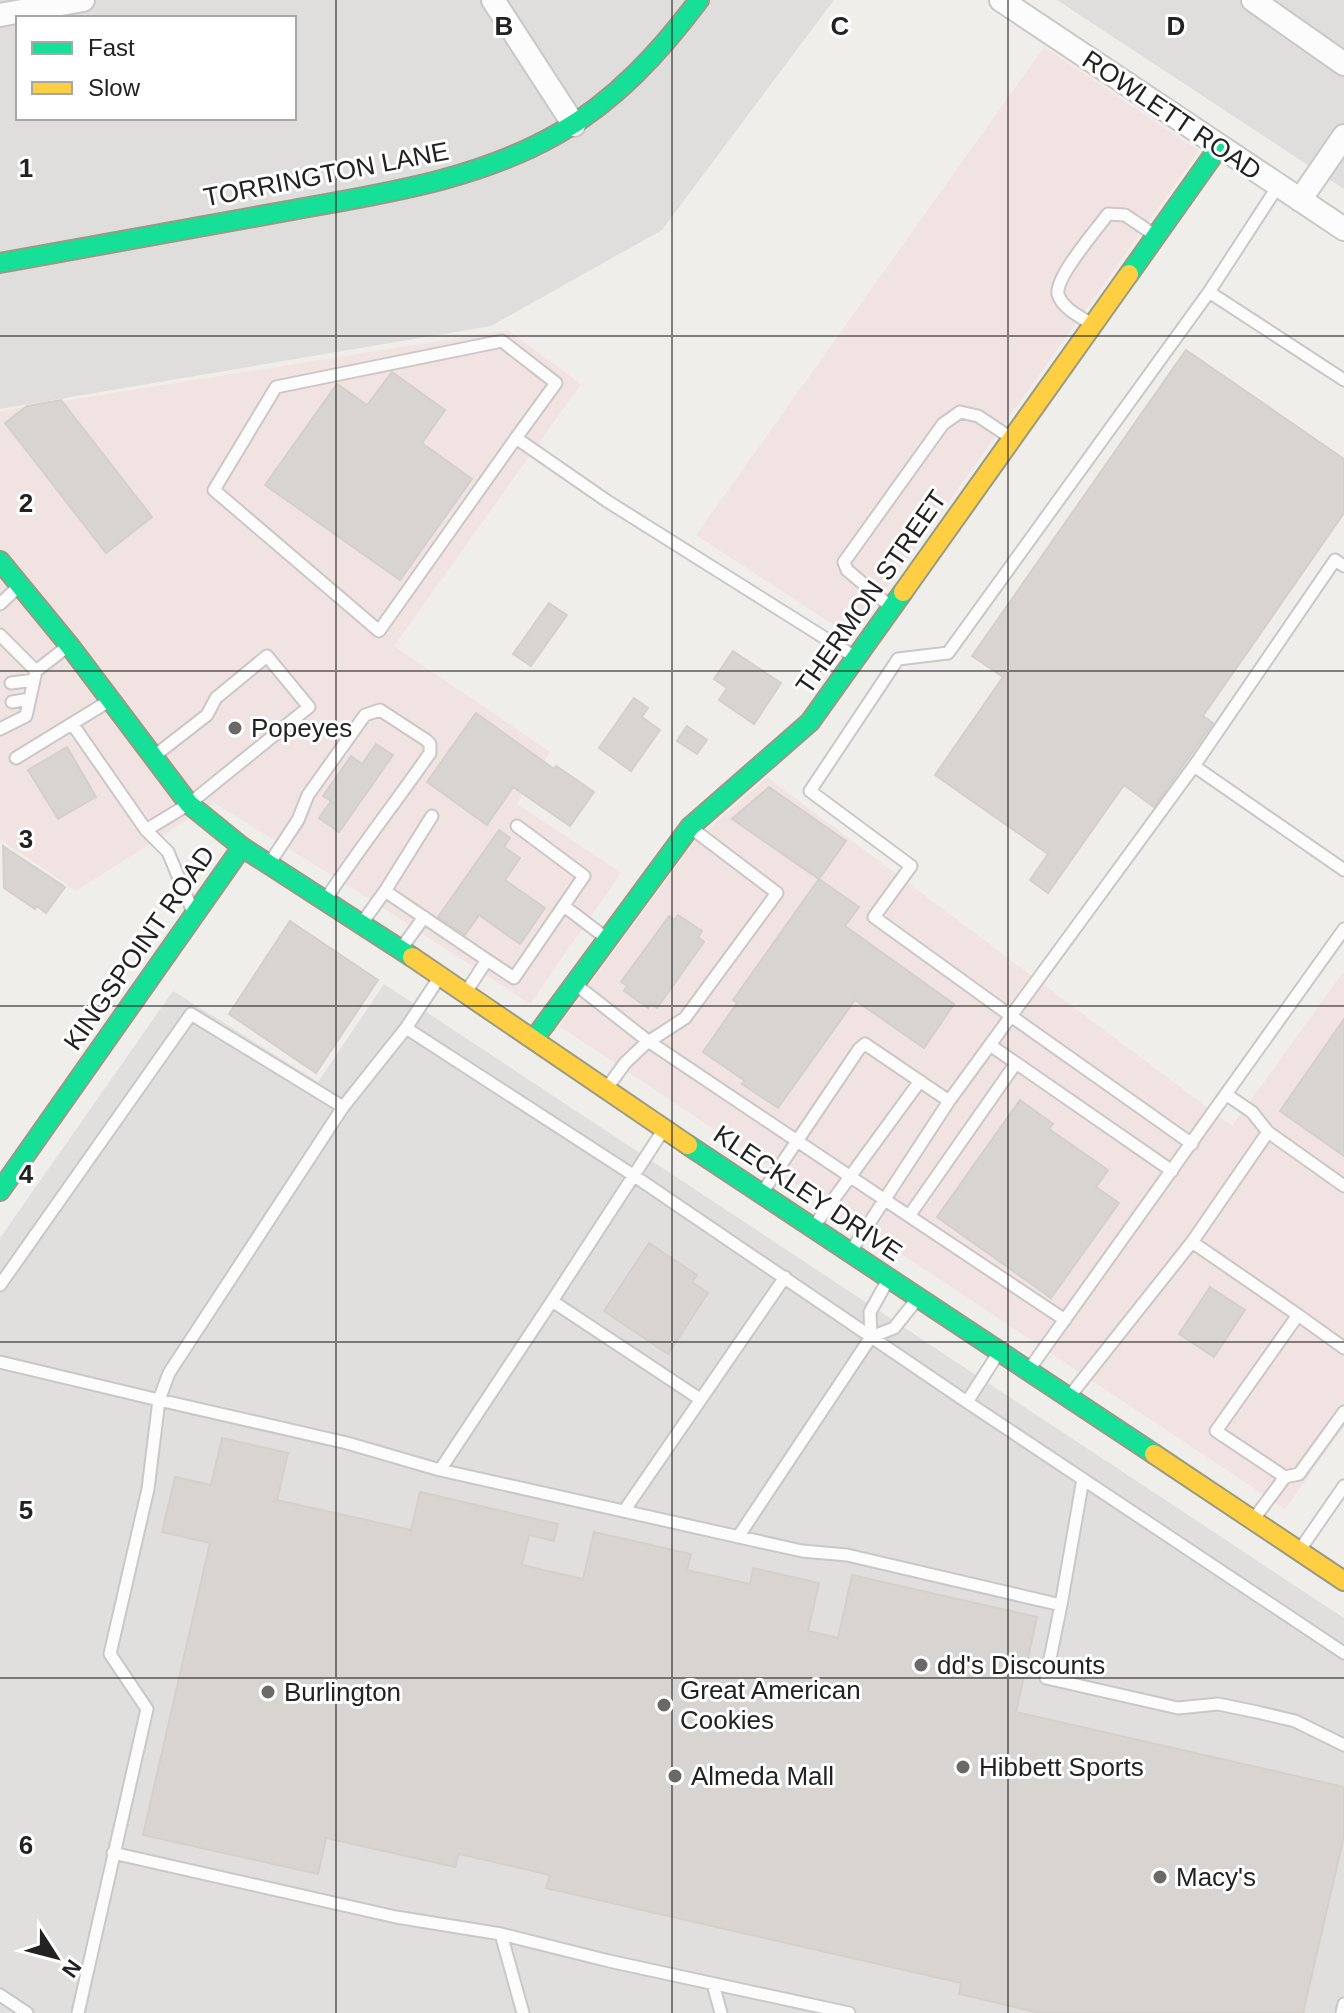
<svg xmlns="http://www.w3.org/2000/svg" width="1344" height="2013" font-family="Arial,sans-serif">
<style>
.residential{fill:#dfdedc;fill-rule:evenodd}
.commercial{fill:#f1e3e1}
.parking{fill:#e0dfde}
.building{fill:#d7d4d2;stroke:#d3d0cc;stroke-width:2}
.lines{fill:none;stroke-linecap:round;stroke-linejoin:round}
.lane-casing{stroke:#c9c8c7;stroke-width:15}
.street-casing{stroke:#c9c8c7;stroke-width:26}
.fast-casing{stroke:#999a82;stroke-width:22}
.slow-casing{stroke:#999a82;stroke-width:22}
.lane{stroke:#fdfcfc;stroke-width:11}
.street{stroke:#fdfcfc;stroke-width:22}
.fast{stroke:#16e098;stroke-width:18}
.slow{stroke:#ffcf43;stroke-width:18}
.grid{fill:none;stroke:#222;stroke-width:2;stroke-opacity:0.55}
.poi-dot{fill:#6a6968;stroke:#fff;stroke-width:3}
.labels{text-anchor:middle;dominant-baseline:central;stroke-width:6;stroke-linejoin:round;paint-order:stroke}
.street-label{font-size:26px;fill:#222;stroke:#fff}
.poi-label{font-size:26px;fill:#222;stroke:#fff;text-anchor:start}
.grid-label{font-size:26px;text-anchor:middle;font-weight:bold;fill:#222;stroke:#fff;stroke-width:6;stroke-linejoin:round;paint-order:stroke}
</style>
<rect width="100%" height="100%" fill="#f0eeeb"/>
<path class="residential" d="M0,0H834L662,230L491,326L0,409ZM18,18H294V118H18Z
M1057,0H1344V189Z"/>
<path class="commercial" d="M1044,47L1199,151L852,637L696,535Z
M508,330L581,384L394,646L550,752L517,804L621,873L530,1004L359,892L214,803L76,891L0,839V411Z
M767,777L1232,1126L1344,971V1427L1285,1509L559,1026L694,842Z"/>
<path class="parking" d="M384,984L1344,1618V2013H0V1238L173,991L318,1082Z"/>
<path class="building" d="M1186,350L1344,459V513L1203,716L1213,723L1154,807L1124,785L1048,893L1030,880L1048,854L935,775L1003,677L972,656Z
M392,372L445,410L422,443L472,479L400,580L265,485L337,384L367,405Z
M61,400L152,517L106,553L5,423L27,406Z
M549,603L567,615L531,666L513,654Z
M733,651L781,683L754,724L719,700L727,688L714,679Z
M634,698L648,708L642,717L660,730L631,771L599,748Z
M476,713L554,769L556,766L594,792L570,826L513,787L487,825L427,782Z
M687,726L707,740L697,754L677,741Z
M376,744L393,755L339,832L319,818L331,801L323,796L351,756L362,764Z
M67,747L96,797L58,819L28,770Z
M769,787L846,841L819,879L732,819Z
M499,830L510,838L504,847L520,858L505,880L545,908L520,944L479,915L465,935L438,917Z
M3,846L65,887L46,913L37,906L35,909L4,888Z
M819,879L859,907L845,926L954,1004L924,1048L855,1000L778,1108L742,1084L745,1081L703,1052L737,1003L733,1000Z
M678,915L702,931L698,937L704,942L657,1008L651,1003L648,1008L624,991L627,986L621,982L669,916L675,920Z
M290,921L378,980L316,1073L229,1014Z
M1344,1019V1156L1280,1111Z
M1020,1100L1053,1124L1049,1129L1108,1170L1096,1187L1119,1203L1051,1298L937,1217Z
M649,1243L697,1275L692,1282L708,1293L668,1354L604,1311Z
M1210,1287L1245,1310L1214,1357L1179,1334Z
M222,1438L288,1453L277,1500L411,1530L420,1492L558,1524L554,1541L529,1535L522,1565L583,1579L594,1532L691,1554L687,1570L750,1584L753,1568L819,1583L808,1631L838,1638L852,1575L1037,1617L1016,1712L1344,1787V1836L1303,2013H1040L959,1994L961,1983L546,1888L550,1875L459,1854L455,1867L326,1838L318,1874L143,1835L210,1543L162,1532L175,1477L211,1485Z"/>
<g class="lines">
<defs>
<path id="lane" d="M1209,292L1344,380
M1090,323C1079,316 1062,308 1058,294C1055,277 1097,229 1108,214L1125,215L1156,236
M516,438L556,383L502,341L276,387L214,490L379,631L516,438L607,501L855,657
M0,604L19,586
M891,607L847,570L844,562L943,424L960,412L978,416L1011,438
M0,635L36,671L68,646
M11,683L34,680
M12,702L30,699
M73,725L146,830L168,852L193,912
M0,729L26,716L36,671
M16,758L109,701
M1194,766L1335,560L1344,566
M432,816L385,891L487,960
M146,830L189,804L309,707L267,656L216,698L207,715L153,757
M269,864L298,820L308,795L365,715L380,710L426,740L430,744V753C396,802 359,849 326,899
M564,906L606,938
M362,923L385,891
M401,949L424,917
M575,984L648,1041L909,1216
M466,992L487,960L514,978L584,876L517,826
M406,1028L633,1175L967,1402L1344,1653
M990,1045L1172,1171
M1016,1063L909,1216L1065,1320
M607,1088L625,1063L645,1044L685,1018L777,893L690,827
M1227,1095L1252,1112L1268,1132L1344,1186
M664,1129L552,1301L700,1399
M1192,1144L1011,1016L1194,766L1344,870
M762,1193L859,1049L865,1044L949,1101
M814,1226L920,1081
M1192,1242L1298,1315L1216,1431L1285,1477
M851,1251L949,1101L1011,1016L874,917L911,866L810,791L898,659L948,653L1209,292L1278,186
M0,1285L191,1014L343,1107
M1298,1315L1344,1348
M871,1337L870,1312L889,1278
M0,1362L159,1400L169,1373L343,1107L406,1028L439,978
M1028,1371L1344,929
M1069,1397L1192,1242L1268,1132
M967,1402L999,1352
M440,1470L552,1301
M624,1511L785,1277
M1253,1520L1285,1477L1299,1474L1344,1412
M738,1537L871,1337L894,1328L918,1298
M1299,1551L1344,1486
M1061,1605L1083,1479
M113,1853L396,1917L501,1934L609,1961L849,2013
M501,1934L523,2013
M713,1984L721,2013
M0,1995L27,2013
M78,2013L147,1709L110,1654L148,1489L159,1400L347,1443L440,1470L802,1551L847,1555L1061,1605L1046,1678L1178,1708L1218,1704L1257,1712L1295,1721L1344,1745
M1342,2013L1344,2004"/>
<path id="street" d="M493,0L574,125
M1001,0L1344,229
M1253,0L1344,64
M0,15L83,0
M1300,200L1344,136"/>
<path id="fast" d="M0,263C96,246 191,228 287,211C379,194 476,181 559,133C616,100 660,52 699,0
M1129,274L1219,147
M0,561L69,645L189,804L242,847L412,957
M534,1039L690,827L810,722L903,592
M688,1145L1154,1454
M0,1191L242,847"/>
<path id="slow" d="M903,592L1129,274
M412,957L688,1145
M1154,1454L1344,1581"/>
</defs>
<use href="#lane" class="lane-casing"/>
<use href="#street" class="street-casing"/>
<use href="#fast" class="fast-casing"/>
<use href="#slow" class="slow-casing"/>
<use href="#lane" class="lane"/>
<use href="#street" class="street"/>
<use href="#fast" class="fast"/>
<use href="#slow" class="slow"/>
</g>
<path class="grid" d="M336,0V2013M672,0V2013M1008,0V2013M0,336H1344M0,671H1344M0,1006H1344M0,1342H1344M0,1678H1344"/>
<g class="poi-dot">
<circle cx="235" cy="728" r="8"/>
<circle cx="921" cy="1665" r="8"/>
<circle cx="268" cy="1692" r="8"/>
<circle cx="664" cy="1705" r="8"/>
<circle cx="963" cy="1767" r="8"/>
<circle cx="675" cy="1776" r="8"/>
<circle cx="1160" cy="1877" r="8"/>
</g>
<g class="labels">
<g class="street-label">
<text transform="translate(1172 115) rotate(34)">ROWLETT ROAD</text>
<text transform="translate(326 174) rotate(-11)">TORRINGTON LANE</text>
<text transform="translate(871 592) rotate(-55)">THERMON STREET</text>
<text transform="translate(139 948) rotate(-55)">KINGSPOINT ROAD</text>
<text transform="translate(808 1193) rotate(34)">KLECKLEY DRIVE</text>
</g>
<g class="poi-label">
<text x="251" y="728">Popeyes</text>
<text x="937" y="1665">dd's Discounts</text>
<text x="680" y="1690">Great American<tspan x="680" dy="30">Cookies</tspan></text>
<text x="284" y="1692">Burlington</text>
<text x="979" y="1767">Hibbett Sports</text>
<text x="691" y="1776">Almeda Mall</text>
<text x="1176" y="1877">Macy's</text>
</g>
</g>
<g class="grid-label">
<text x="504" y="35">B</text>
<text x="840" y="35">C</text>
<text x="1176" y="35">D</text>
<text x="26" y="177">1</text>
<text x="26" y="512">2</text>
<text x="26" y="848">3</text>
<text x="26" y="1183">4</text>
<text x="26" y="1519">5</text>
<text x="26" y="1854">6</text>
</g>
<rect x="16" y="16" width="280" height="104" fill="#ffffff" stroke="#a7a7a7" stroke-width="2"/>
<rect x="32" y="42" width="40" height="12" fill="#16e098" stroke="#a7a7a7" stroke-width="2"/>
<text x="88" y="56" font-size="24" fill="#222222">Fast</text>
<rect x="32" y="82" width="40" height="12" fill="#ffcf43" stroke="#a7a7a7" stroke-width="2"/>
<text x="88" y="96" font-size="24" fill="#222222">Slow</text>
<g transform="translate(56 1957) rotate(126)" stroke="#ffffff" stroke-width="6" paint-order="stroke">
<path d="M0-6L14 30L0 20L-14 30Z" fill="#222222"/>
<text y="-12" font-size="22" font-weight="bold" text-anchor="middle" fill="#222222">N</text>
</g>
</svg>
